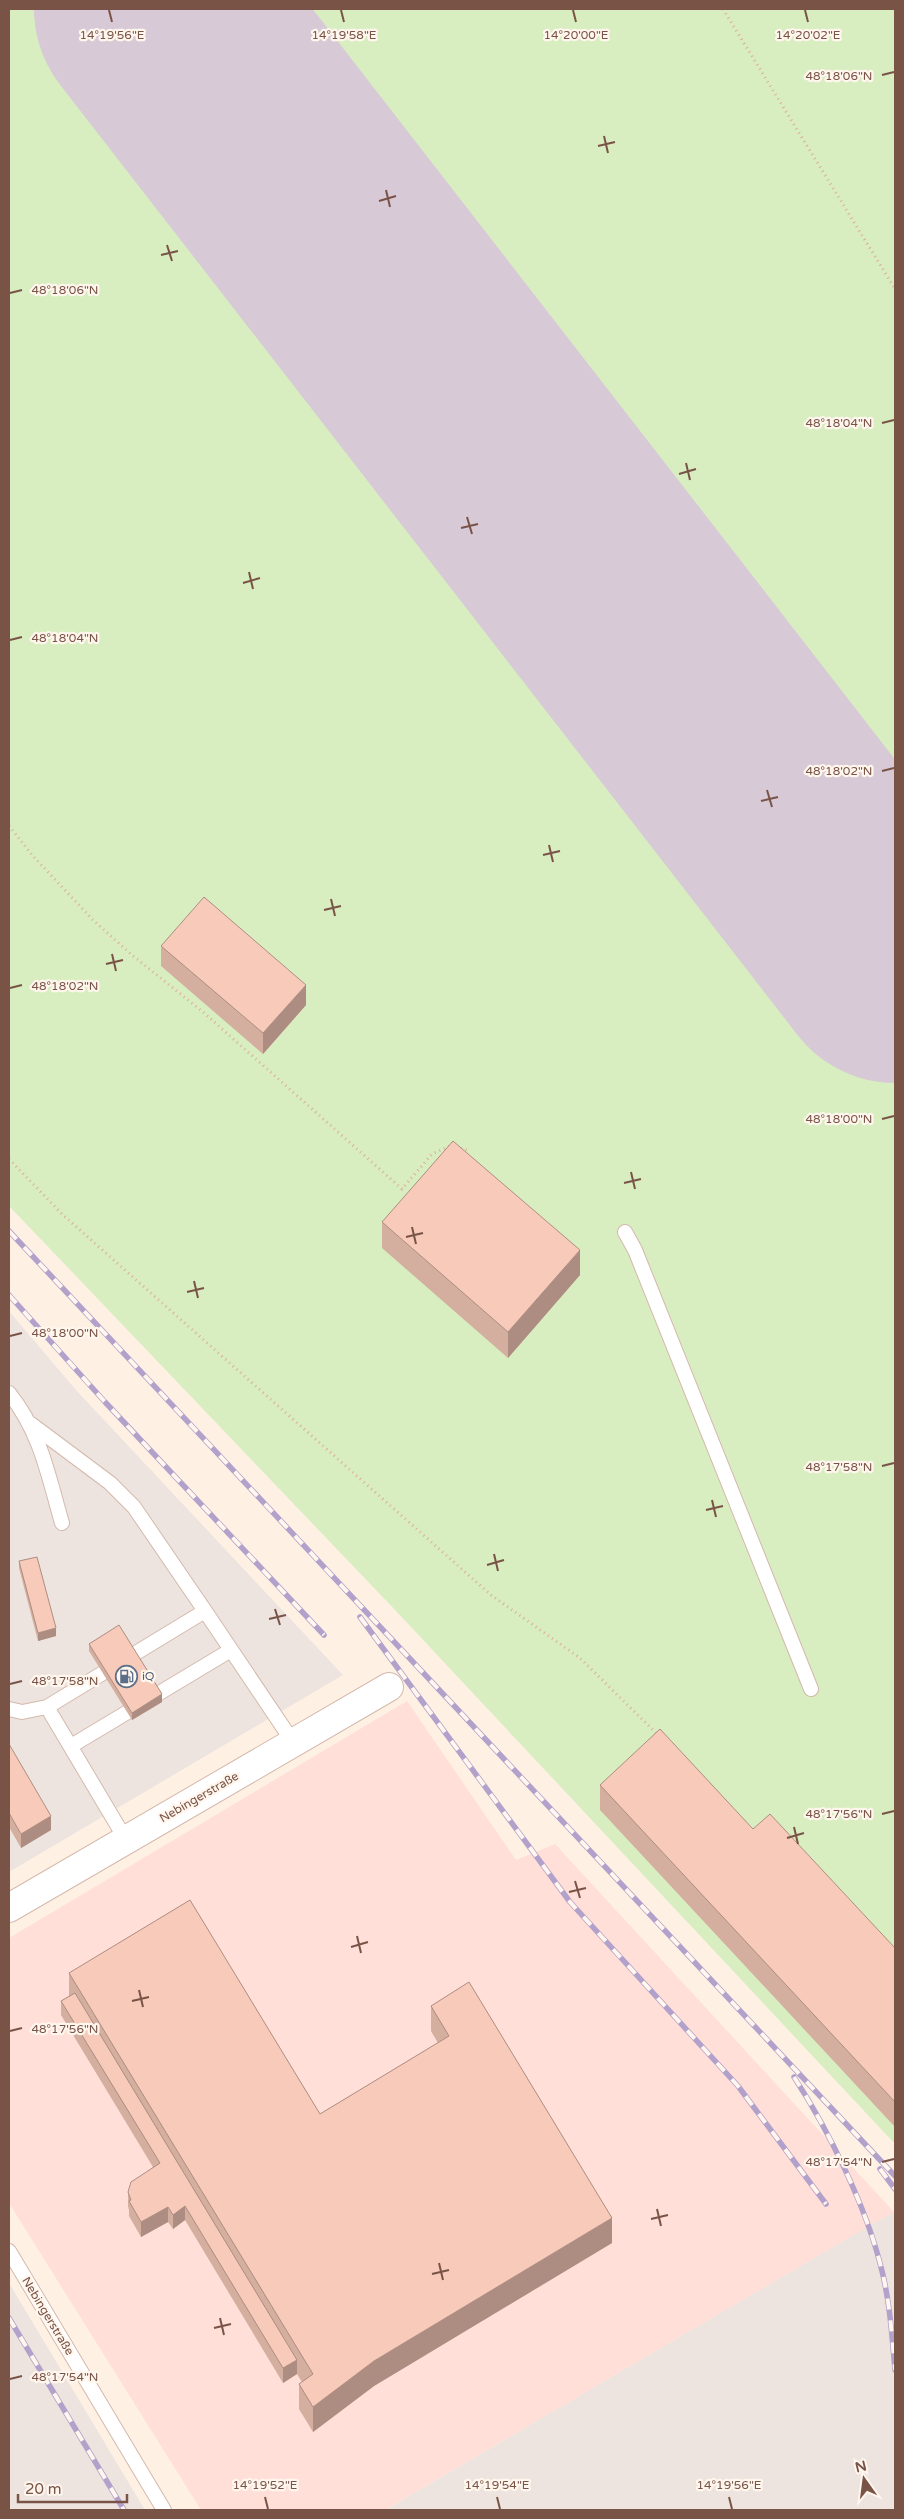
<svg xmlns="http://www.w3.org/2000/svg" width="904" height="2519" font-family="'Varela Round',sans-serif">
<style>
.commercial{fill:#ffdfd8}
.industrial{fill:#eee4df}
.grass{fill:#d8eec1}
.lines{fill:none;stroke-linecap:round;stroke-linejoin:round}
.runway{stroke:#d8c9d7;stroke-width:246}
.lane-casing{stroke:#d4b9ac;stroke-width:16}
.street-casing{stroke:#d4b9ac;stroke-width:30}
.path{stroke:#dcad9c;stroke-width:3;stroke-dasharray:1 4;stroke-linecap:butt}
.lane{stroke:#fff;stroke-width:14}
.street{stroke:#fff;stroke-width:28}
.rail-casing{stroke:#b2a1ca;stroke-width:5.5}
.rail{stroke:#fff6ed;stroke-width:4;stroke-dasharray:11;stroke-linecap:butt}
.wall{fill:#d4ae9f}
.shaded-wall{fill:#ad8d82}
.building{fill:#f7cab9;stroke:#ad8d82}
.ticks{fill:none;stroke:#7a5347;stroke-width:2}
.labels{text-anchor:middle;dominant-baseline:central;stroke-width:4.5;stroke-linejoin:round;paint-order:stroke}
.service-label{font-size:12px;fill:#4e5e75;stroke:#fff6ed;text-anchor:start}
.street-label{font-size:12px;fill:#7a5347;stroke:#fff6ed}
.ticks-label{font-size:12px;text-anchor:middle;fill:#7a5347;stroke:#fff6ed;stroke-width:4.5;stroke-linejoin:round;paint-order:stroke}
</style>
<rect width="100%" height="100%" fill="#fef1e4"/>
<path class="commercial" d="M407,1701L516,1860L555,1844L894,2212L385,2510H201L9,2203V1938Z"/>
<path class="industrial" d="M9,1311L76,1390L343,1675L9,1872Z
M894,2212L895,2510H385L869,2226Z
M9,2283L145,2510H9Z"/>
<path class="grass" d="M9,9H895V2144L396,1611L9,1206Z"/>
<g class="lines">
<path class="runway" d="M157,9L895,960"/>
<defs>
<path id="lane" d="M625,1232L635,1250L811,1689
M9,1393C41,1433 48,1475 62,1523
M31,1424L110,1483L134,1507L205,1611
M9,1709L22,1712L47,1707
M71,1746L231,1650
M126,1840L47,1707L205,1611L293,1742
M9,2251L164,2510"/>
<path id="street" d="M9,1908L389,1687"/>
</defs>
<use href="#lane" class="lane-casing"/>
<use href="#street" class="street-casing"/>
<path class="path" d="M723,9L895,289
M9,826L33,856L93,920L132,955L203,1012L402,1189L432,1154L450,1146
M456,1147L470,1151
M9,1159L63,1215L491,1595L580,1658L658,1735"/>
<use href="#lane" class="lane"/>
<use href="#street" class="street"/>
<defs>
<path id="rail" d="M9,1231L895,2176
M9,1295L105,1402L324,1635
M360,1617L570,1902L738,2086L826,2204
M794,2077C829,2131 867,2208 882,2271C890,2303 892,2337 895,2370
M880,2169L895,2189
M9,2318L124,2510"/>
</defs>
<use href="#rail" class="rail-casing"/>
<use href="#rail" class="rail"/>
</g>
<path class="wall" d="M161,946L306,1005L263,1054L161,966Z
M382,1222L580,1275L508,1358L382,1248Z
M19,1561L56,1636L38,1641L19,1568Z
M89,1644L162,1702L132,1720L89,1651Z
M9,1744L51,1830L21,1848L9,1827Z
M600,1785L753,1829L895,1948V2127L600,1810Z
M69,1973L320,2114L438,2043L431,2031V2006L612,2243L374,2386L313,2432L299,2409V2384L302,2382L297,2374L283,2383L185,2220L173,2229L168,2222L141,2237L129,2216V2210L128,2206V2192L153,2167L61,2015V2001L69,1996Z"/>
<path class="shaded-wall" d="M306,985V1005L263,1054V1033Z
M580,1250V1275L508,1358V1332Z
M56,1628V1636L38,1641V1633Z
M162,1694V1702L132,1720V1713Z
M51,1816V1830L21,1848V1834Z
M185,2206V2220L173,2229V2215Z
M168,2207V2222L141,2237V2222Z
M612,2218V2243L374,2386L313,2432V2407L374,2361Z
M297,2360V2374L283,2383V2368Z"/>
<path class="building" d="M204,897L306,985L263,1033L161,946Z
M453,1141L580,1250L508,1332L382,1222Z
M37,1557L56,1628L38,1633L19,1561Z
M119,1625L162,1694L132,1713L89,1644Z
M660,1729L753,1829L770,1814L895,1948V2102L600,1785Z
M9,1744L51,1816L21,1834L9,1813Z
M190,1900L320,2114L449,2036L431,2006L469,1982L612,2218L374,2361L313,2407L299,2384L313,2374L69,1973Z
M75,1993L297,2360L283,2368L185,2206L173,2215L168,2207L141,2222L129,2201L131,2200L128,2192L131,2182L160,2163L61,2001Z"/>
<path class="ticks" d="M109,10L112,22M341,10L344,22M573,10L576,22M805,10L808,22M882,75L894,72M604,136L608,153M598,146L615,142M386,190L390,207M379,201L396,196M167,245L172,261M161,255L178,251M10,293L22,290M882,423L894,420M686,463L690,480M679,474L696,469M467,517L472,534M461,528L478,524M249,572L253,589M243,583L260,578M10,640L22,637M882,771L894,768M767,790L772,807M761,801L778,797M549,845L553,862M543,855L560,851M331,899L335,916M324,910L341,906M112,954L116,971M106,964L123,960M10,988L22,985M882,1119L894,1116M631,1172L635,1189M624,1183L641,1179M412,1227L416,1244M406,1237L423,1233M194,1281L198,1298M187,1292L204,1288M10,1336L22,1333M882,1466L894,1463M712,1500L716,1517M706,1510L723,1506M494,1554L498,1571M487,1565L504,1560M275,1609L280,1625M269,1619L286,1615M10,1684L22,1681M882,1814L894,1811M794,1827L798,1844M787,1838L804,1833M575,1881L580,1898M569,1892L586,1888M357,1936L361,1953M351,1947L368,1942M139,1990L143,2007M132,2001L149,1997M10,2031L22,2028M882,2162L894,2159M657,2209L661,2226M651,2219L668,2215M439,2263L443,2280M432,2274L449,2270M220,2318L224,2335M214,2328L231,2324M10,2379L22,2376M265,2497L268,2509M497,2497L500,2509M729,2497L732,2509"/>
<defs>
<symbol id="fuel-ring" viewBox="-11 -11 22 22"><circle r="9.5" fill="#fff6ed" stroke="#5c6f8a" stroke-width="1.5"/><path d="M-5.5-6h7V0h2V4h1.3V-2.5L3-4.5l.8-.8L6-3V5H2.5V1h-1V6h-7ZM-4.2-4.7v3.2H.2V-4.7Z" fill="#5c6f8a"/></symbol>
</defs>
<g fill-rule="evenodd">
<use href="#fuel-ring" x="114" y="1664" width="25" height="25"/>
</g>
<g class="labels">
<g class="service-label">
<text x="142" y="1676">iQ</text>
</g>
<g class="street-label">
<text transform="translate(199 1797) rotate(-30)">Nebingerstraße</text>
<text transform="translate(48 2316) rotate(59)">Nebingerstraße</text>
</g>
</g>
<g class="ticks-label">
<text x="576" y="39">14°20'00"E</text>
<text x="112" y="39">14°19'56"E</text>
<text x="344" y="39">14°19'58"E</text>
<text x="808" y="39">14°20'02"E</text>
<text x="839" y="80">48°18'06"N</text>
<text x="65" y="294">48°18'06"N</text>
<text x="839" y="427">48°18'04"N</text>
<text x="65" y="642">48°18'04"N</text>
<text x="839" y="775">48°18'02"N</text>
<text x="65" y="990">48°18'02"N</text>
<text x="839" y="1123">48°18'00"N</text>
<text x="65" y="1337">48°18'00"N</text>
<text x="839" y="1471">48°17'58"N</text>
<text x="65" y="1685">48°17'58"N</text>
<text x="839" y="1818">48°17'56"N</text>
<text x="65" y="2033">48°17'56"N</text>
<text x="839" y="2166">48°17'54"N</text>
<text x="65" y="2381">48°17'54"N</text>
<text x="265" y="2489">14°19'52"E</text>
<text x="497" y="2489">14°19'54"E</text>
<text x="729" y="2489">14°19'56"E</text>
</g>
<rect width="904" height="2519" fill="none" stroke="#7a5347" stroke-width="20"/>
<g transform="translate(864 2479) rotate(346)" stroke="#fff6ed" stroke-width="4" paint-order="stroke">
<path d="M0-4L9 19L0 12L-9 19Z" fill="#7a5347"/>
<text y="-8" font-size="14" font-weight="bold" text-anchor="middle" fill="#7a5347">N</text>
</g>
<path d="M18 2494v8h109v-8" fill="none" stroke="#7a5347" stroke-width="2.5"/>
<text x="25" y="2494" font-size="15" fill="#7a5347" stroke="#fff6ed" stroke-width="4" paint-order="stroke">20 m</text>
</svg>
